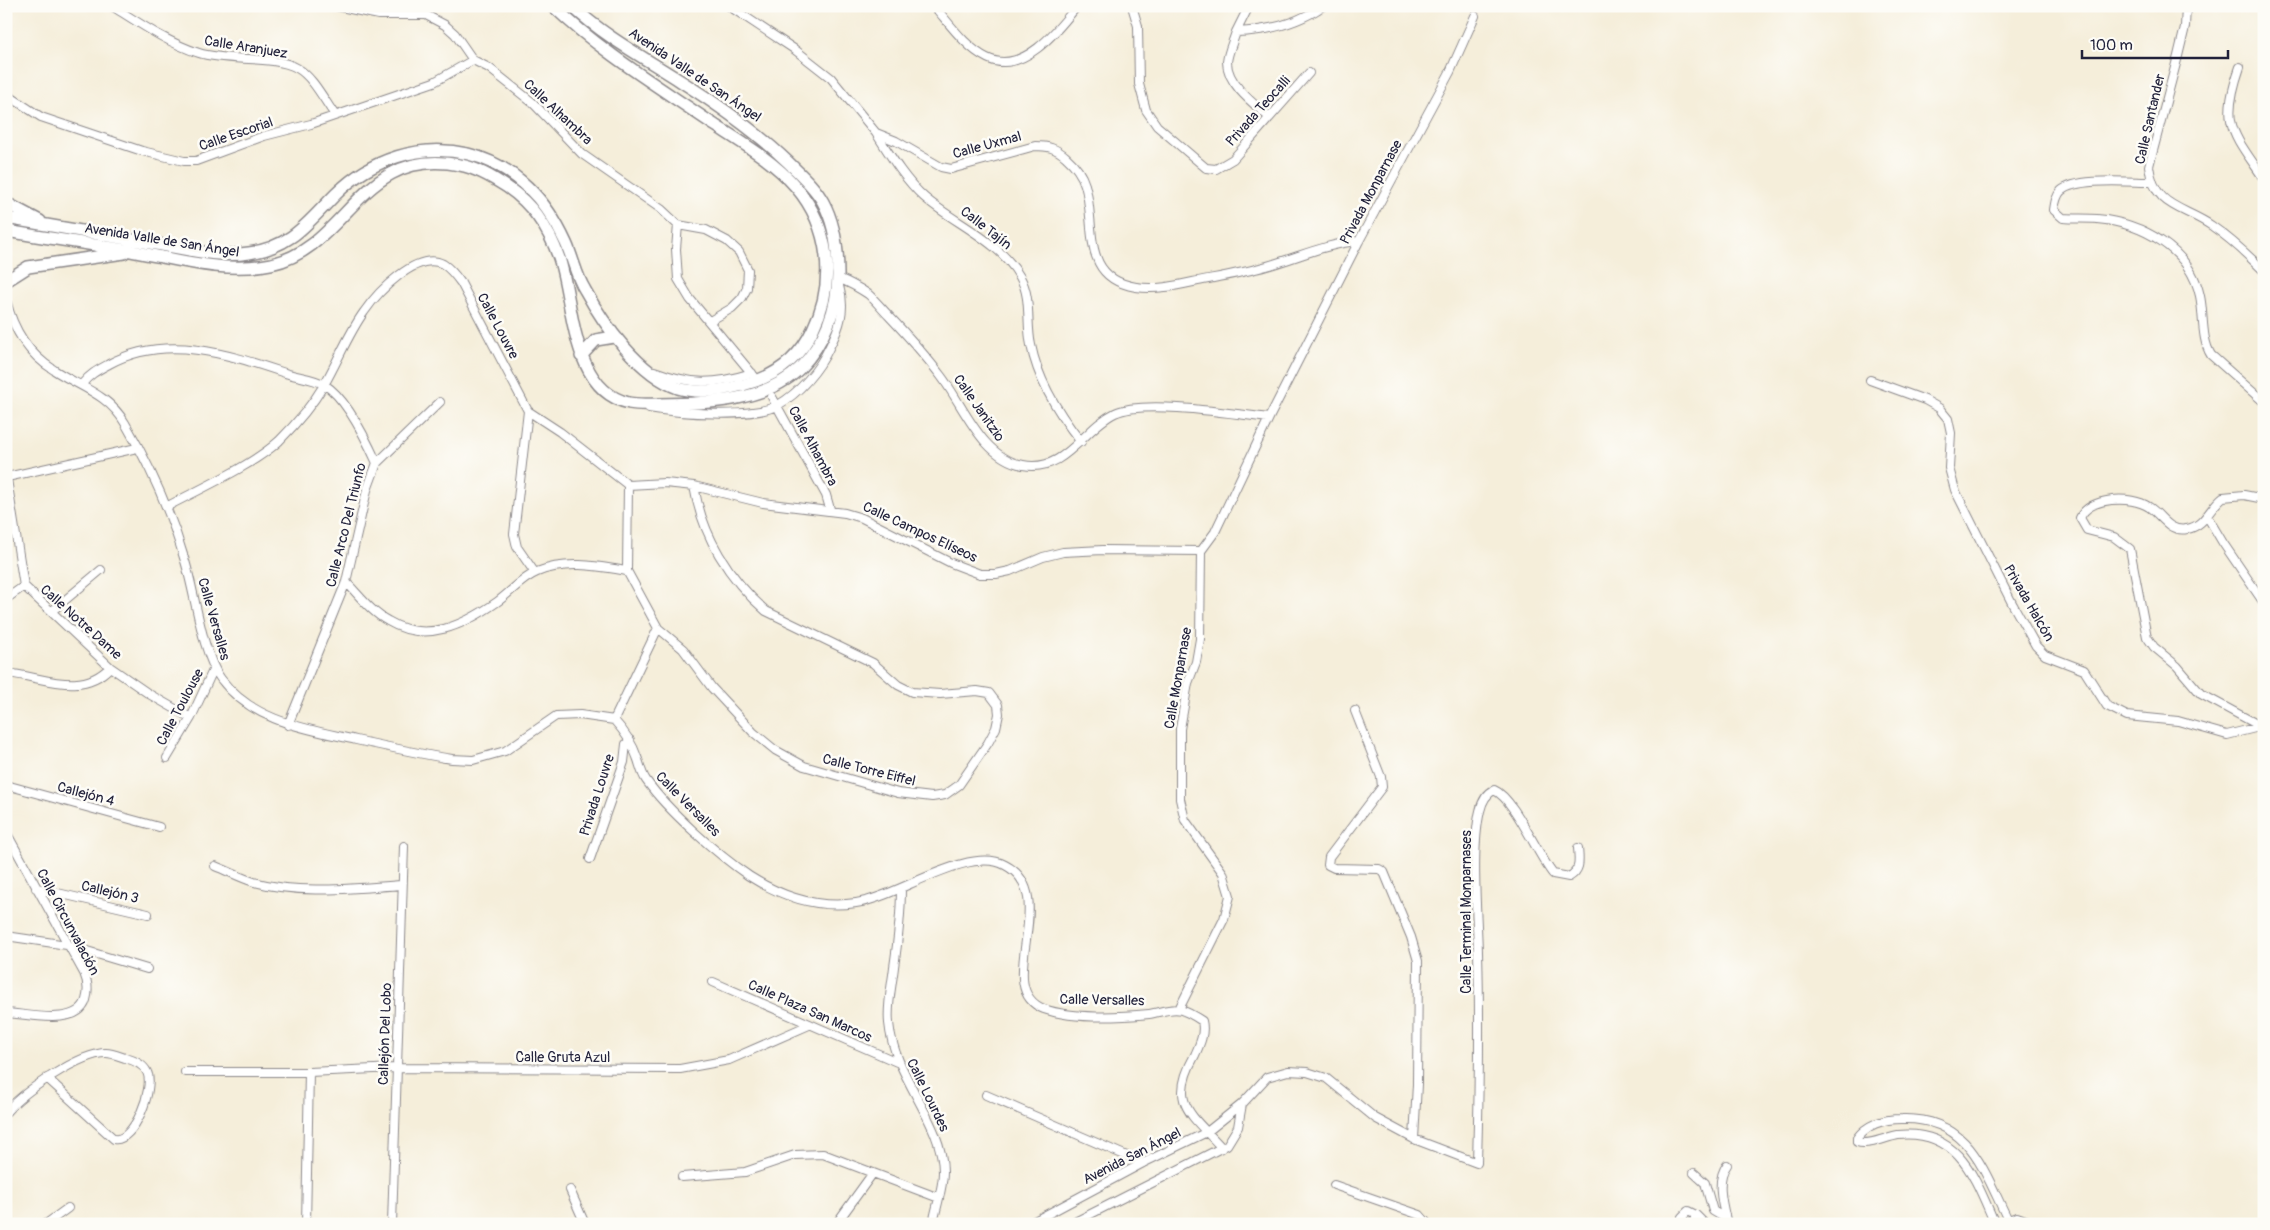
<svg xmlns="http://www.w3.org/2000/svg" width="2270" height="1230" font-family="Pangolin,sans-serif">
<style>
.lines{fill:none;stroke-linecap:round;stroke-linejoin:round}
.street-casing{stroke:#8c888a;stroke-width:10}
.secondary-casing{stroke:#8c888a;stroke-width:14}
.street{stroke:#fff;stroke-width:8}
.secondary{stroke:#fff;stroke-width:11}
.labels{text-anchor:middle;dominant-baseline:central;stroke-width:5;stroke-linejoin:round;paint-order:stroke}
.street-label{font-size:14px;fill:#22223b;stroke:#fdfcf7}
</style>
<rect width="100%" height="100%" fill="#fdfcf7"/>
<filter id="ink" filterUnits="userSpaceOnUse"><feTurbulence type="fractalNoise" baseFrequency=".02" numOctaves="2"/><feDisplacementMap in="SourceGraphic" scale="10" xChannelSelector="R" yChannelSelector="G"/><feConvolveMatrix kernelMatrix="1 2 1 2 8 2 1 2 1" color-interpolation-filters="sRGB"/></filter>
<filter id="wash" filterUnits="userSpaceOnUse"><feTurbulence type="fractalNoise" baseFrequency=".0096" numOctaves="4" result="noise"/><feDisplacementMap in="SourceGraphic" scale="20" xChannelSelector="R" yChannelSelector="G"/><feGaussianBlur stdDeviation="1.12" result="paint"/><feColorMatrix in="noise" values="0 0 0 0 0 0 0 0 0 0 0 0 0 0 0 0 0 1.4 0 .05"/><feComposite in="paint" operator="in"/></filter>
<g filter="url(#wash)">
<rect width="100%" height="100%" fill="#f5eeda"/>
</g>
<g filter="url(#ink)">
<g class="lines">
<defs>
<path id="street" d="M112,6C139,23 168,43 199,53C227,62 274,55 297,68C313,77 324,100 335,115
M336,6L379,15H426L445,25L455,34L473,60L489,68L533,103L582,154L661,209L678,225L706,230L727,241L739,252L748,270L747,288L742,298L732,308L710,321
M729,6L794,49L831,78L876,133L896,141L941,167L951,169L1035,146C1048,146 1056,148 1066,157C1074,164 1082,175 1085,185C1097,224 1079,278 1136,287C1155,290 1175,286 1193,282C1218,277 1243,273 1267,266C1299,257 1325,244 1359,241
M934,6C949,23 966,48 987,58C1022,76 1058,30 1077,6
M1132,6L1138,26L1139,84L1146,110L1157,126L1206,168L1216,169L1233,159L1309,73
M2186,6L2185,27L2178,56L2149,166C2154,208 2183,206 2212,226C2231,239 2247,254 2264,271
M1236,32L1249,6
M2240,67C2220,125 2232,131 2264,179
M6,94L41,117L142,151L184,161H196L264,136L311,124L434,82L473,60
M1269,117C1254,104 1227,84 1227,62C1228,52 1233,42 1236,32C1267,31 1297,24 1323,6
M876,133C890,155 905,180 924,197C955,224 999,240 1020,277C1032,298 1026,323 1031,345C1038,381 1058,413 1081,442
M2151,182C2130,182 2076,177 2061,191C2056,196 2055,203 2054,210L2063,218C2075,219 2086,218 2097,219C2142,223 2190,249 2200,296C2204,314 2201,339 2211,355L2264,402
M678,225L676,249L678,279L690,299L754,376
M838,278C848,282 859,288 868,294C875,300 882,309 889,316C907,335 925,355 941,376C964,406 982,458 1023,465C1066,473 1082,429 1115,413C1143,399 1236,414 1269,418
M6,300C13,329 28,354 54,370C80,387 108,394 125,423C150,466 171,513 185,561C195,593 202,654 221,679C253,722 308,729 356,740C388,747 420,754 452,759L473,760L505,751L556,716L580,715L614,720C624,731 632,742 637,757C640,764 641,773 646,780C667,810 718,855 749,876C782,897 817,909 856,903C896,898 968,845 1005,865C1063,895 990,988 1044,1009C1072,1019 1119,1017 1149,1014C1158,1013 1172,1007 1181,1010C1188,1012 1196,1017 1202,1021C1205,1033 1200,1044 1195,1055C1168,1103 1190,1113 1222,1148
M654,371C692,385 713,385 752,373
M1870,380L1925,400L1939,408L1948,419L1951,433L1949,468L1955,490L2013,605L2036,646L2045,655L2084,670L2107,706L2127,716L2178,721L2227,735L2259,727
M82,384C90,374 98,370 109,364C166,333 228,354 285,373C297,377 314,378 325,385C346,398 367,441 377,463L367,490L346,582L288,725
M772,397L826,495L830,509
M649,408C677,413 754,419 778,405C799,393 819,370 829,348C840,327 846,309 839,286
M528,411L514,534L517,547L535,573
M377,463L440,402
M6,473L24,586L110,667L149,694L191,718
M7,477L137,448
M628,485L665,483L694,486L763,503L845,513L862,518L951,563L980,574H996L1010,571L1043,557L1063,552L1103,550L1201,551
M168,506C200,489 253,465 279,441C296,424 312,405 324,385C338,361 348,334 364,312C377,293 417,250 443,264C451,269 456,276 461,283L528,411L560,432L628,485L627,571L658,628L683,649L712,688L753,732L775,750L804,766L898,793L932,797L945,795L959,785L988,743L996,728L999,714L998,705L989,693L977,691L940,694L912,692L898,685L873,663L766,611C729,579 702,535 694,486
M2207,516L2223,543L2264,603
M346,582C359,595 371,612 388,621C426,644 464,625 497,602C510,593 522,578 537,572C566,560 597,566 627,571
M6,599L24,586
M52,611L101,570
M6,673C42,676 81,698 110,667
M1355,711L1381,777L1382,787L1329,857L1328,865L1334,868L1379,869L1384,872L1411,937L1418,961L1417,1084L1414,1139
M614,720L658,628
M2262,727L2201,694L2177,666L2154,647L2147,637L2130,549L2114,537L2087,530L2080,518C2089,497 2131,495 2149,507C2162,515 2169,533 2187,529C2205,526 2210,507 2223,497L2244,495L2264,499
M167,758L191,718L214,668
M6,785L159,827
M6,832L84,973C88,982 89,990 86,1000C78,1027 28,1014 6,1013
M590,859L624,762L626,744L630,740
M215,866C228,871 241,878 254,882C302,895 353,888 402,885
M36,888L148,914
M901,888C901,914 898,940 894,967C892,985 887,1005 889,1023C894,1078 943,1121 943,1172C943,1189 936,1207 933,1224
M6,936L67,945L147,969
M713,982L897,1062
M1179,1009L1224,919L1230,896L1223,873L1185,820L1180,799V729L1188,683L1196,662L1200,639L1201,551L1215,532L1269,418L1359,241L1450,72L1475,16
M185,1072H309
M986,1095L1143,1163
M6,1112C23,1092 80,1053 106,1053C112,1053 119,1056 125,1058C133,1060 143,1064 147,1072C155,1087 134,1143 114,1139L47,1078
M1694,1173L1705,1183L1713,1211L1725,1218
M682,1177L745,1172L795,1155L823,1154L939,1198
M1334,1185L1420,1215L1428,1224
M570,1190L585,1224
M1696,1215L1705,1224
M2008,1220L2017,1217L2036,1224
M46,1224L68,1208
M306,1224L309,1072L396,1068L680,1069L729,1060L809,1025
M392,1224L404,846
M836,1224L873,1173
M1029,1224L1143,1163L1207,1132L1242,1104L1267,1077L1288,1071L1307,1072L1326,1078L1375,1118L1414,1139L1477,1163C1479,1092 1480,1022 1478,952C1477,912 1471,849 1480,811C1482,802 1486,794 1494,790C1514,798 1537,854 1553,874L1569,877C1581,870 1579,861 1578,848
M1071,1224L1227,1145L1238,1127L1242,1104
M1685,1224L1682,1217L1688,1211L1696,1215L1693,1224
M1727,1224C1723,1207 1715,1180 1727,1165
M1995,1224C1975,1179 1960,1129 1898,1135C1886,1137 1869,1146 1857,1142V1138C1868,1123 1885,1119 1902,1119C1971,1117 1984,1173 2010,1224"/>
<path id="secondary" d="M6,203L40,221
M6,218C56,227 106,235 156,244C186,249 219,258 249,253C292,247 308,222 336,194C371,159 420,143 468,154C515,165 547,201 566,243C573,258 576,276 585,290C604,325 639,374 678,388C697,394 724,390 743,385C775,377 799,360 813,329C836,282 830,227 796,187C773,160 739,141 710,122C656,85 600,51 553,6
M6,231C48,238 90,244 131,251C176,259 225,274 271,264C348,248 360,145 460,165C477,168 492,177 507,187C532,204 549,229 559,258C574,303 571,390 629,403C639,405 649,404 659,404C704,404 766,402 800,368C824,343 838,309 838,274C838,250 835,224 823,202C815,187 801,175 789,163C757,132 720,106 682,82C645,58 605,37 572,6
M6,281L28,267L124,253
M581,356L596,340L614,337"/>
</defs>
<use href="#street" class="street-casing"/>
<use href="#secondary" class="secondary-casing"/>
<use href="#street" class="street"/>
<use href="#secondary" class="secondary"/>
</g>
</g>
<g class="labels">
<g class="street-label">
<text transform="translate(246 47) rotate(9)">Calle Aranjuez</text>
<text transform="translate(695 75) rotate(34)">Avenida Valle de San Ángel</text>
<text transform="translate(1258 111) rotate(-48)">Privada Teocalli</text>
<text transform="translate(558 112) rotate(43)">Calle Alhambra</text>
<text transform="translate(2150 119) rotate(-77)">Calle Santander</text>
<text transform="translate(236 134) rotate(-19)">Calle Escorial</text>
<text transform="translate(987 145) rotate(-15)">Calle Uxmal</text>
<text transform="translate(1371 192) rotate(-62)">Privada Monparnase</text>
<text transform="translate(986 228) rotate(38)">Calle Tajín</text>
<text transform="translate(162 240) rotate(9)">Avenida Valle de San Ángel</text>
<text transform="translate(498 326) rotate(62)">Calle Louvre</text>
<text transform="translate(979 408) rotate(55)">Calle Janitzio</text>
<text transform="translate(813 446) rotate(62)">Calle Alhambra</text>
<text transform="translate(346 525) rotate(-76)">Calle Arco Del Triunfo</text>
<text transform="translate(920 532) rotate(25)">Calle Campos Elíseos</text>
<text transform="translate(2029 603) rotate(60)">Privada Halcón</text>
<text transform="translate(214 619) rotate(74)">Calle Versalles</text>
<text transform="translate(81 622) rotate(42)">Calle Notre Dame</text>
<text transform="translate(1178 678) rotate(-80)">Calle Monparnase</text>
<text transform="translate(180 707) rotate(-62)">Calle Toulouse</text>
<text transform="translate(869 770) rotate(14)">Calle Torre Eiffel</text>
<text transform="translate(86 794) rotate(15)">Callejón 4</text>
<text transform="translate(597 795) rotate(-72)">Privada Louvre</text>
<text transform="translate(688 804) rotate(45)">Calle Versalles</text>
<text transform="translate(110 892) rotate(13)">Callejón 3</text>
<text transform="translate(1466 912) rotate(-90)">Calle Terminal Monparnases</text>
<text transform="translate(68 922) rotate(62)">Calle Circunvalación</text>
<text transform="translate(1102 1000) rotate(1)">Calle Versalles</text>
<text transform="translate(810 1011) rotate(24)">Calle Plaza San Marcos</text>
<text transform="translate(385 1034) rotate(-88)">Callejón Del Lobo</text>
<text x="563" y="1057">Calle Gruta Azul</text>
<text transform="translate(928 1095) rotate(64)">Calle Lourdes</text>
<text transform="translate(1132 1156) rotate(-27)">Avenida San Ángel</text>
</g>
</g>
<rect width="2270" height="1230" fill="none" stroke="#fdfcf7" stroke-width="25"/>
<path d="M2082 50v8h146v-8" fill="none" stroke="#22223b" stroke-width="2.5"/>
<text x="2090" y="50" font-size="15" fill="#22223b" stroke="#fdfcf7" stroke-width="4" paint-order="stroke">100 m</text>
</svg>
